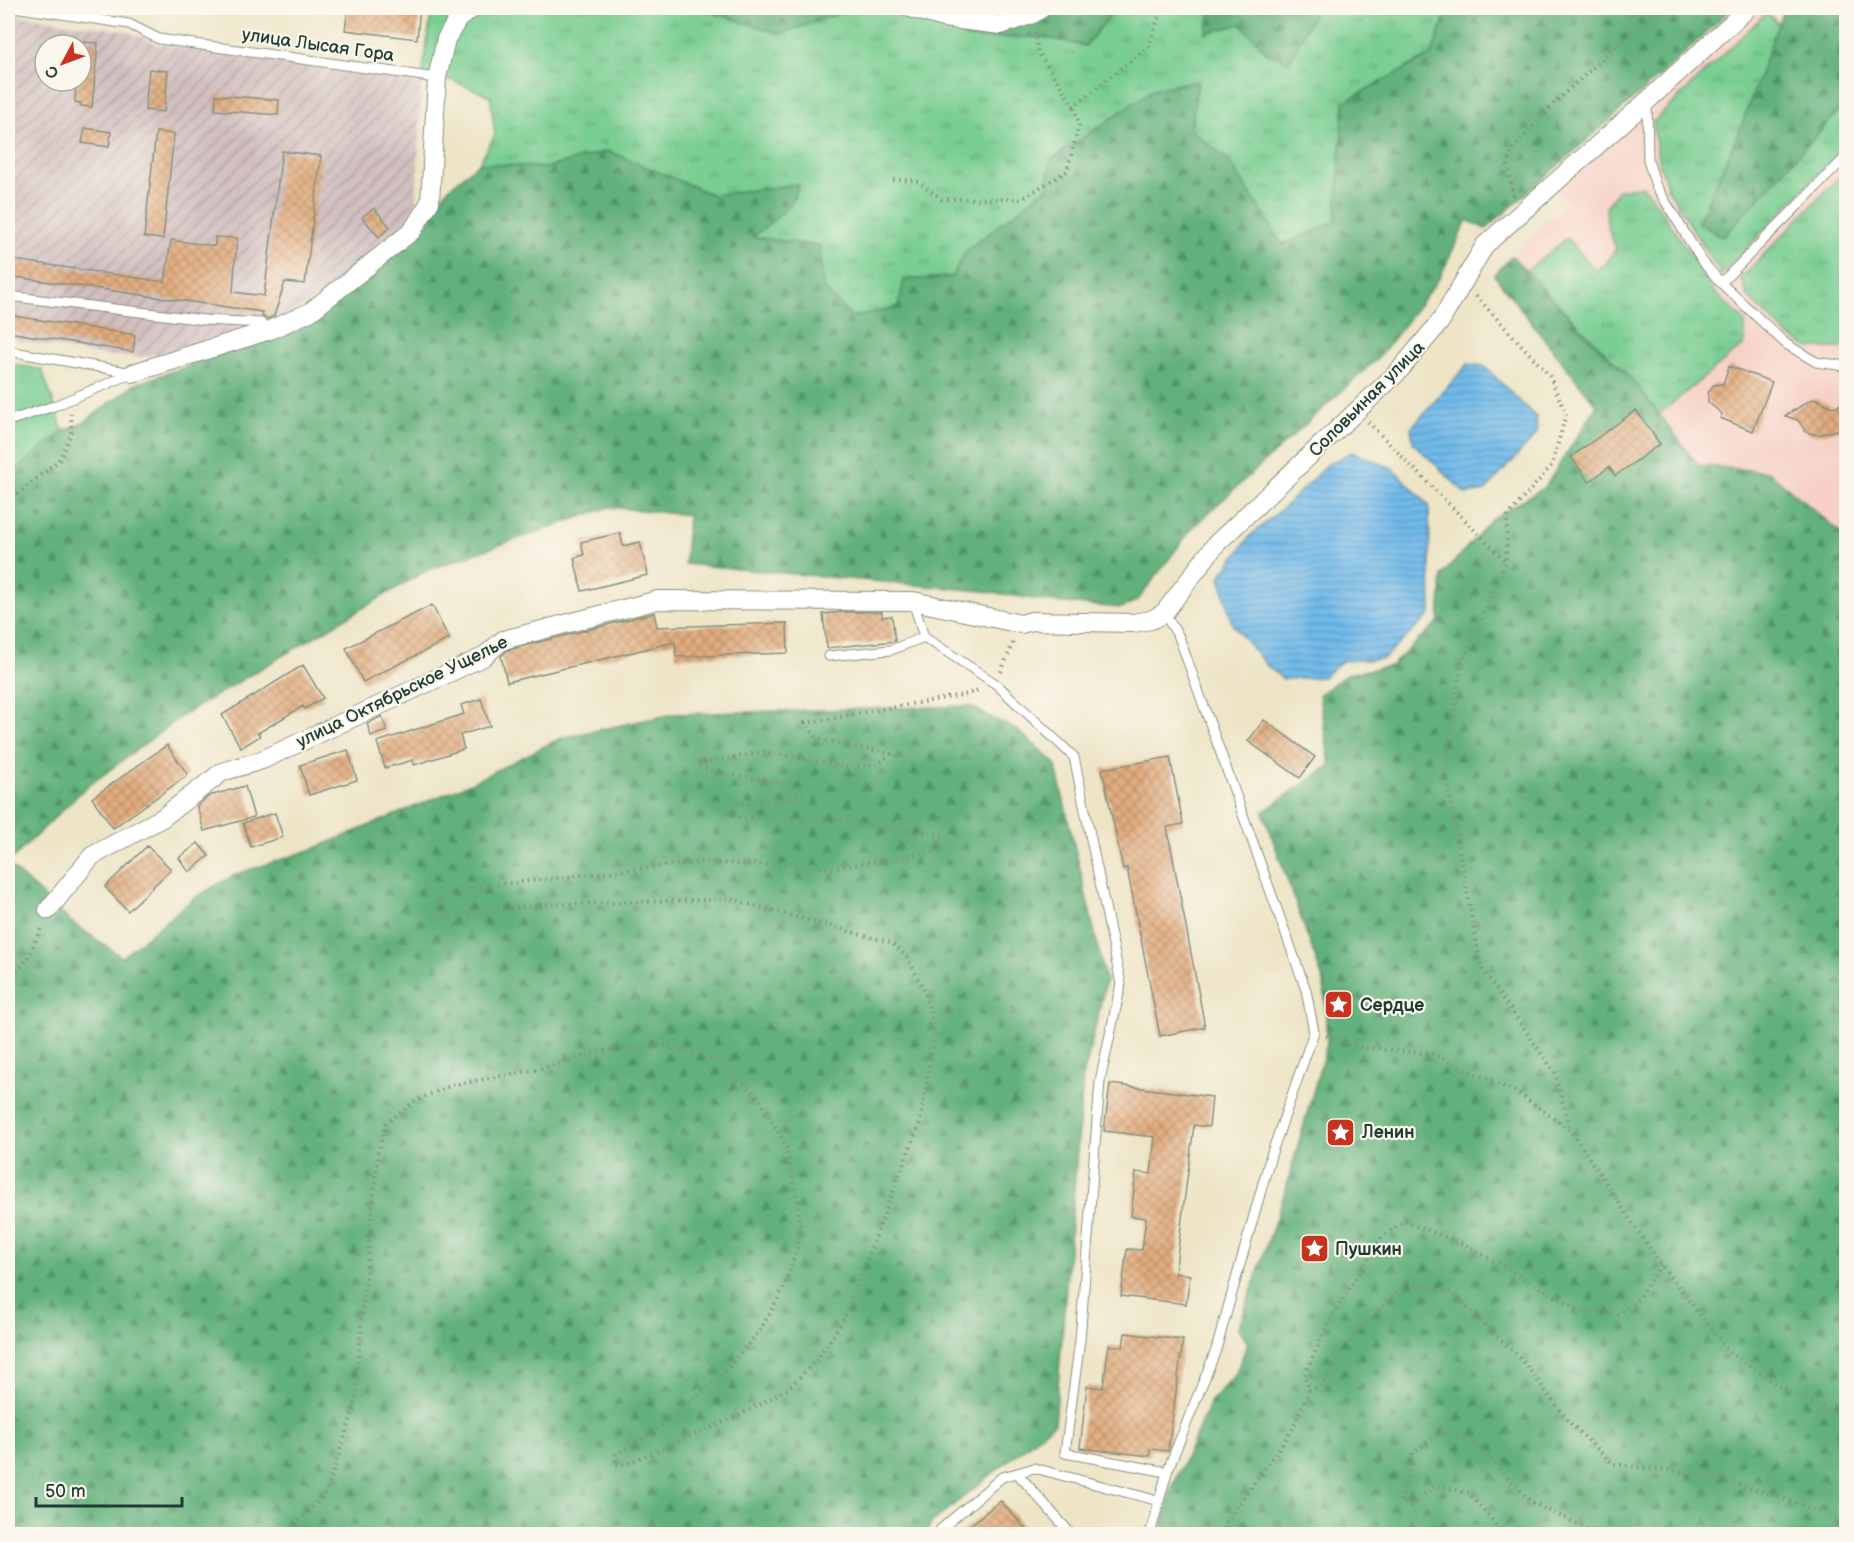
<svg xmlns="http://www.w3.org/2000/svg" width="1854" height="1542" font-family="'Balsamiq Sans',sans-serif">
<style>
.built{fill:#f7d1c7}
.industrial{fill:url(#industrial-furrows);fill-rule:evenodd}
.grass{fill:url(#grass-tufts);stroke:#4c8663;stroke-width:1.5}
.forest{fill:url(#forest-firs);stroke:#407758;stroke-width:1.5}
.garden{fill:#79ce92;stroke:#4c8663;stroke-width:1.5}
.water{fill:url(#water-rules);stroke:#487c8f;stroke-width:1.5}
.building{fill:url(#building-cross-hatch)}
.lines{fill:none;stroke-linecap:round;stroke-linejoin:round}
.lane-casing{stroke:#86917e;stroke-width:11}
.street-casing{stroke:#86917e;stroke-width:20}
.path{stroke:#86917e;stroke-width:4;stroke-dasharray:1.5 4.5;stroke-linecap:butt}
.lane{stroke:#fff;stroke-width:9}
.street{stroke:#fff;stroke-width:18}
.labels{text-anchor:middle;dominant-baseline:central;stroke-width:4.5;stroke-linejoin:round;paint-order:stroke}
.street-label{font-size:18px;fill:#1f3d34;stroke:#fbf7ec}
.poi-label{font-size:18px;font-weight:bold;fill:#1f3d34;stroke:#fbf7ec;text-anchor:start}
</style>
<defs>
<pattern id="industrial-furrows" width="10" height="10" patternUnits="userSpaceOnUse" patternTransform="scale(1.5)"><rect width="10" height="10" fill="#d2bfc0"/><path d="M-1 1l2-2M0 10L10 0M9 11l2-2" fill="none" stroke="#aa9c9d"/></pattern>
<pattern id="grass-tufts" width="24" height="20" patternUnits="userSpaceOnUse" patternTransform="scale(1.5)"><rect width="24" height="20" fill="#79ce92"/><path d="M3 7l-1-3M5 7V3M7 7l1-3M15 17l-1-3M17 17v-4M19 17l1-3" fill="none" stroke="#63a878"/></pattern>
<pattern id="forest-firs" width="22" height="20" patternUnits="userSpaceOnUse" patternTransform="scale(1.5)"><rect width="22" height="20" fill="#62b17c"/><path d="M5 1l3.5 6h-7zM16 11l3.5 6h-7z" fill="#509166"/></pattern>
<pattern id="water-rules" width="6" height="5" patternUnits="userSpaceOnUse" patternTransform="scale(1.5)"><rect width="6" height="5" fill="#71baea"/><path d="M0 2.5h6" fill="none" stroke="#5c98be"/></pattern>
<pattern id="building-cross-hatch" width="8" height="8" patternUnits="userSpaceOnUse" patternTransform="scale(1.5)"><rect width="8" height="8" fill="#e3ad7f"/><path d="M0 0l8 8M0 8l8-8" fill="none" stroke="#b78e69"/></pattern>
</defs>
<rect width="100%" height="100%" fill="#fbf7ec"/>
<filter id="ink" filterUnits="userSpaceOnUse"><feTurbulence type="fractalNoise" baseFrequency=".0167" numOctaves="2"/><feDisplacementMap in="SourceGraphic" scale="12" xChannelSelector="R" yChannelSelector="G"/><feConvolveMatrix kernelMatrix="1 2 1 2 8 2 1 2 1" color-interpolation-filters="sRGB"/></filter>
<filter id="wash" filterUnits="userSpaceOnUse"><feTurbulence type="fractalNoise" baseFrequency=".008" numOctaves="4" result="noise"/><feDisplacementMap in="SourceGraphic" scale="24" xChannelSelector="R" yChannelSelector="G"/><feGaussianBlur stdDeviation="1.35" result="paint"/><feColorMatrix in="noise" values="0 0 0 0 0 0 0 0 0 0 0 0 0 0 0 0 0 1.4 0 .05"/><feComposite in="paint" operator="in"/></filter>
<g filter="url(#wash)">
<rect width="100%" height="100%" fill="#eee5c7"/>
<path class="built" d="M1763,8H1768L1846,90V537L1769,472L1698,465L1632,379L1584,333L1512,256L1567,203L1557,192L1677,88Z"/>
<path class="industrial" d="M8,8H21L20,16L126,31L159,44L421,83L416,212L407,226L310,303L254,332L180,350L141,357L107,356L8,339ZM45,45H81V81H45Z"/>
<path class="grass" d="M432,8H699L781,34L854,8H934L966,38L1044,37L1085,46L1116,8H1211L1206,33L1241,24L1266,52L1289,62L1316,8H1448L1433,54L1344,103L1336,221L1282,245L1229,161L1191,130L1198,81L1154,89L1051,160L1047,188L966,251L952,277L905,280L898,307L851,317L823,288L820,246L752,237L790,206L799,184L713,195L607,151L545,168L479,163L495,135L490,96L451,80L421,83Z
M1767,12L1846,97V145L1721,275L1668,189L1658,159L1653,122Z
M1846,170V348H1809L1788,336L1748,297L1741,278Z
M1643,186L1660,208L1713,291L1745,321V344L1659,414C1620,363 1571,319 1526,271L1567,238L1595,270L1605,265L1616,249L1607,225L1606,207L1618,190Z"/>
<path class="forest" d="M699,8H854L781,34Z
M934,8H1116L1085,46L1044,37L966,38Z
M1211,8H1316L1289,62L1266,52L1241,24L1206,33Z
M1448,8H1732L1663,73L1486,229L1467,220L1440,277L1380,356L1193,527L1138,600L1121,608L1054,602L982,591L685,564L688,515L609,507L425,571L183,715L83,790L8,863V476L63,431L83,423L134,385L312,321L417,234L447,190L479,163L545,168L608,151L713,195L799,184L790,206L753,237L820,246L823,288L851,317L898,307L904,280L952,277L966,251L1047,188L1051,160L1154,89L1198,81L1191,130L1229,161L1283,245L1336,221L1344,102L1432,54Z
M1784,8H1846V103L1723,237L1698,223L1739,132Z
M1512,256L1584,333L1632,379L1698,465L1769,472L1846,537V1534H1160L1171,1490L1211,1401L1235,1375L1248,1343L1238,1329L1284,1195L1327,1043L1324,982L1263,812L1330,765L1319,695L1347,674L1391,666L1439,621L1442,575L1492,519L1545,487L1597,406L1494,275Z
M969,706L1018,731L1055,763L1106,981L1083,1079L1055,1423L930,1524L929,1534H8V864L70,921L122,957L194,898L234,875L316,848L471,783L561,738L673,714Z"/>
<path class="garden" d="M8,363L42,370L63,431L8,476Z"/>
<path class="water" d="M1468,364L1484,366L1536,417L1537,434L1485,491L1466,494L1413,443L1411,428Z
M1352,452L1392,468L1429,505L1431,614L1383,659L1342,661L1323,677L1283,679L1267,666L1232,624L1220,577L1250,536L1284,507L1329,463Z"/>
<g id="blocks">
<path class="building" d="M348,8H420L417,39L345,30Z
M81,42L98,43L92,107L81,106V103L75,102L76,81H81Z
M149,69L168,71L164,112L145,110Z
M216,95L279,100L278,115L215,110Z
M85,128L111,132L109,147L82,143Z
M156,132L174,134L163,239L144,237Z
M282,151L321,156L305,284L285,282L274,316L267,319L262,316V312L8,276V259L165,282L171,240L215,246V237L237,238L233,292L264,296Z
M374,208L390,227L379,237L362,217Z
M8,315L135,335L133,352L8,332Z
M1729,366L1772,382L1753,431L1720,418L1722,414L1708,402V393L1713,385L1723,384Z
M1816,399L1833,407L1846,403V428L1817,435L1806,432L1798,420L1785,416L1810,400Z
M1636,410L1660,444L1615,476L1609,467L1589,482L1571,457Z
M620,533L623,546L640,542L648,575L582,591L574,558L584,555L581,542Z
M432,605L449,639L363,682L346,648Z
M841,612H882V617L892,616L895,641L827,648L823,614Z
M654,613L657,627L787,623L788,653L676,657L675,642L507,682L501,656L508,650Z
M303,665L323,698L305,709L303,706L258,733L260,736L241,748L222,715Z
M481,699L490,726L460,735L464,749L414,765L413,760L385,768L377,742L464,714L461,705Z
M382,716L387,731L371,736L367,724Z
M1264,720L1315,757L1300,778L1248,741Z
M167,745L188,775L113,828L92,798Z
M348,750L357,780L309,795L300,765Z
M1170,757L1183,824L1167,827L1205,1027L1160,1036L1127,868L1123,869L1102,769Z
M245,786L254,817L204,831L197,806L209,796Z
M275,813L283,837L251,847L243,823Z
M198,843L209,856L189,872L179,858Z
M147,846L171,869L128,911L105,887Z
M1110,1084L1212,1097L1209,1127L1194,1125L1175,1273L1190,1275L1186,1304L1121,1296L1127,1249L1142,1250L1146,1218L1131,1216L1136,1172L1151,1174L1155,1137L1104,1131Z
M1125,1333L1183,1340L1168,1451L1150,1449V1456L1080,1448L1087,1386L1103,1388L1109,1345L1123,1347Z
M1001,1501L1030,1534H960L991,1508Z"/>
</g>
</g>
<g filter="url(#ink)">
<use href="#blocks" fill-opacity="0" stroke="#86917e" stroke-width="1.5"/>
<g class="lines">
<defs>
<path id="lane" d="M20,8L129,24L159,39L437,78
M1647,103L1648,160L1656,186L1702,261L1721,283L1786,344L1816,362L1846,366
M1721,283L1846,157
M8,296L205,320L261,323L270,330
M8,351L133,373
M8,421L54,406L133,373
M913,601L924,637
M829,656L891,650L924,637L996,684L1074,757L1121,984L1100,1081L1080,1340L1065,1453L1167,1472
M1017,1473L1034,1468L1159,1501
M940,1534V1530L1002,1477L1017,1473L1071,1534
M1150,1534L1167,1472L1216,1350L1271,1155L1314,1032L1306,990L1179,637L1164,613"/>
<path id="street" d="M910,8L943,18L1001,25L1033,14L1042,8
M133,373L270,330L310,312L412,231L430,202L437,78L446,39L458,19L473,8
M48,910L92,856L162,818L222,772L262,760L483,657L503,640L658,600L913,601L1021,624L1032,621L1133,623L1151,620L1164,613L1216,544L1398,372L1440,322L1485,245L1647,101L1748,8"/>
</defs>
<use href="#lane" class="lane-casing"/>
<use href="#street" class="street-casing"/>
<path class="path" d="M1035,32L1038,52L1074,106L1149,46L1158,19L1167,8
M893,180H915L942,199H1021L1067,171L1079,125L1074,106
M1513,196L1508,165L1513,149L1554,103L1659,8
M1476,296L1549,375L1566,414L1552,465L1507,517L1506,562L1461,665L1445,772L1481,967L1555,1073L1570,1130
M1368,422L1506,562
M8,502L59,460L71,434V411
M1001,672L1014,640
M8,980L28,959L42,925
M1326,1036L1356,1047L1433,1054L1518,1093L1570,1130L1661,1265L1729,1352L1781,1387L1846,1419
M1661,1265L1637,1300L1619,1314L1579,1310L1466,1245L1404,1221L1382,1237L1329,1321L1304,1376L1309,1390L1320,1387L1352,1339L1406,1282L1451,1292L1522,1360L1568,1421L1613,1464L1708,1475L1770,1494L1846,1521
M287,1534L326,1492L355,1406L361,1323L378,1153L386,1123L417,1100L452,1085L540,1069L602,1051L665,1045L717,1061L758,1096L786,1146L798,1205L800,1239L784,1287L761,1329L723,1374L653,1432L616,1454L615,1464H626L740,1415L789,1388L818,1358L843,1321L920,1122L935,1032L925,992L907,957L892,943L731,899L537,905L446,916L437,911V901L458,889L700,862L835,868L938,851L944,835L835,820L741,818L728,813L737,805L805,797L787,783L715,773L697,764L764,752L846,767L878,764L891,754L818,739L805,723L968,694L981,689
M1223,1534L1226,1522L1292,1430L1309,1390
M1504,1534L1469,1493L1436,1485L1410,1506L1401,1502L1413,1453L1442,1431L1474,1442L1531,1502L1588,1529L1605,1534"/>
<use href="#lane" class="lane"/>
<use href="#street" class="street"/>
</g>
</g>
<defs>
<symbol id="sight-square" viewBox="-11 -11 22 22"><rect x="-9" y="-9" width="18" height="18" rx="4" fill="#c8321e" stroke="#fbf7ec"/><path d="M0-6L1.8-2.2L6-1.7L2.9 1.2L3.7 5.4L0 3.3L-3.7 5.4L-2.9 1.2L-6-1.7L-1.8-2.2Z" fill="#fff"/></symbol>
</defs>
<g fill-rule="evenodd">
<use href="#sight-square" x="1322" y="988" width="33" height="33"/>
<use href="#sight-square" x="1324" y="1116" width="33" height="33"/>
<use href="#sight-square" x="1298" y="1232" width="33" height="33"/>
</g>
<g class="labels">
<g class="street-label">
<text transform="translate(318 45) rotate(8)">улица Лысая Гора</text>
<text transform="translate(1367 399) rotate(-45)">Соловьиная улица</text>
<text transform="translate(402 692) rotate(-26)">улица Октябрьское Ущелье</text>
</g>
<g class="poi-label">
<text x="1360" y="1005">Сердце</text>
<text x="1362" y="1132">Ленин</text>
<text x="1335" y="1249">Пушкин</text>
</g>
</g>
<rect width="1854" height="1542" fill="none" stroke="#fbf7ec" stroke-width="30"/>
<g transform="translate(63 63) rotate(229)"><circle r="28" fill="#fbf7ec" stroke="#a3ada2" stroke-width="1.5"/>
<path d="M0-4.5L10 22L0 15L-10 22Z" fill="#c8321e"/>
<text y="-9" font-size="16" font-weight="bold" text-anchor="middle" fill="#1f3d34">С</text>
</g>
<path d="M36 1497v9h146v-9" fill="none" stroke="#1f3d34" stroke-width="3"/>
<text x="45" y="1497" font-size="18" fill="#1f3d34" stroke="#fbf7ec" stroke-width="4.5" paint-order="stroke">50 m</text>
</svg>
